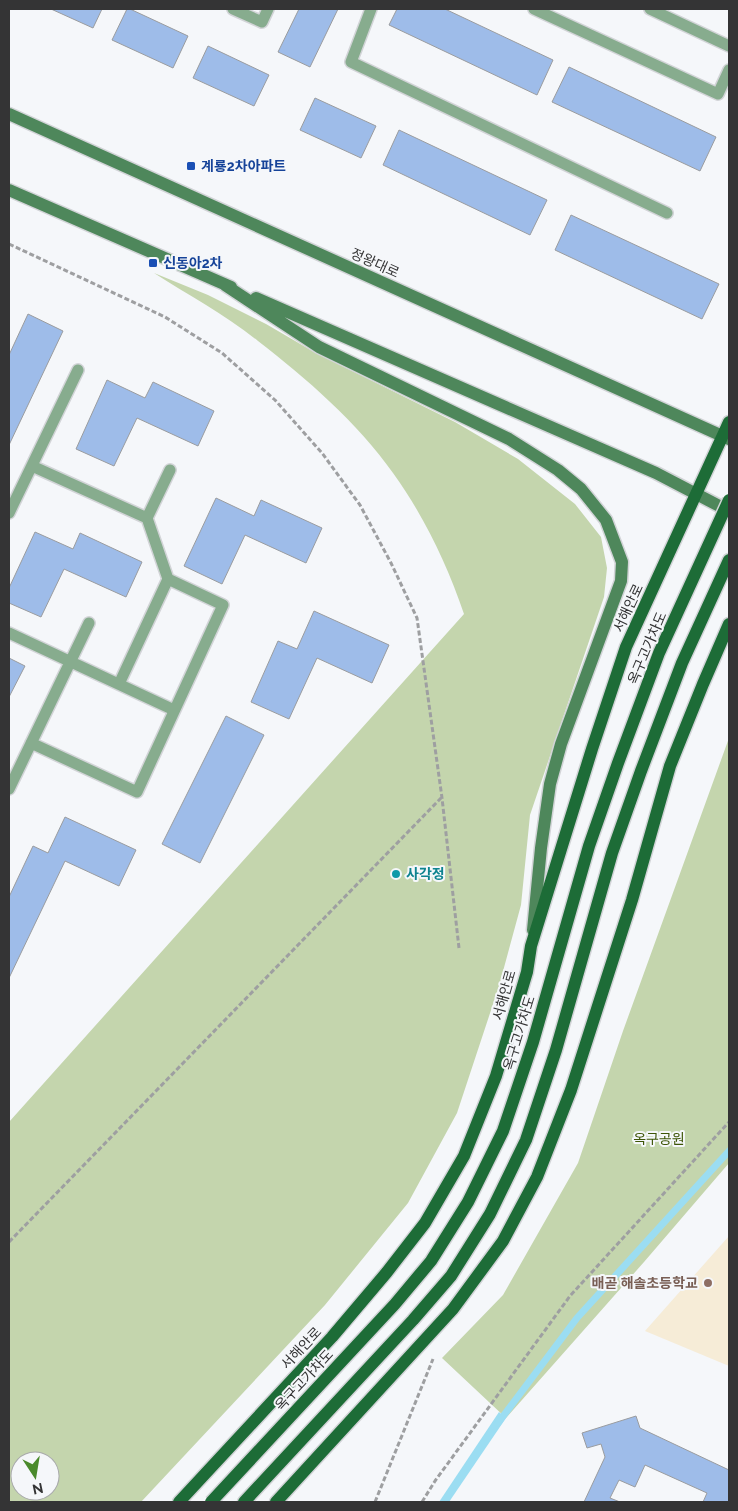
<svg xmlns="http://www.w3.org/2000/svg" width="738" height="1511" font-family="Raleway,'Noto Sans KR',sans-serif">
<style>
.education{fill:#f6ecd7}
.green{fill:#c4d5ad;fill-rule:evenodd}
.water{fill:#9bddf2}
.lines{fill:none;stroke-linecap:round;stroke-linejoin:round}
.stream{stroke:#9bddf2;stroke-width:7}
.building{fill:#9ebce9;stroke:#9a9c9f}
.lane-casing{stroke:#d2d4d7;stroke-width:14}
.secondary-casing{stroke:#d2d4d7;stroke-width:15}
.primary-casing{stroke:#d2d4d7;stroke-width:15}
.path{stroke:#9e9fa1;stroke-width:3;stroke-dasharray:5 2.5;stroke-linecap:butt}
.lane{stroke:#87ac8e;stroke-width:11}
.secondary{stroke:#4e875b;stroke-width:12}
.primary{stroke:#1d6c37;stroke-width:12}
.primary-bridge-casing{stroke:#d2d4d7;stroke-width:15;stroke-linecap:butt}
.primary-bridge{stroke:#1d6c37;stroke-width:12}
.transit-dot{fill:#1a4fb4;stroke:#f5f7fa;stroke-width:2}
.culture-dot{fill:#0f9aa8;stroke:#f5f7fa;stroke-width:2}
.education-dot{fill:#8d6e63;stroke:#f5f7fa;stroke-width:2}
.labels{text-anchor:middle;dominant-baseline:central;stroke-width:4;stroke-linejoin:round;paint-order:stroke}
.transit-label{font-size:14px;font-weight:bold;fill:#164399;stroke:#f5f7fa;text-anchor:start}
.street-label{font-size:14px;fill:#343435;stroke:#f5f7fa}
.culture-label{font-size:14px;font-weight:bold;fill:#0d838f;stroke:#f5f7fa;text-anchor:start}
.park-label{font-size:14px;fill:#3d5506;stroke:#f5f7fa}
.education-label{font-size:14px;font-weight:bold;fill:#785e54;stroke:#f5f7fa;text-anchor:end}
</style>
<rect width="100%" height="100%" fill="#f5f7fa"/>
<path class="education" d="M729,1236V1366L645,1331Z"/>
<path class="green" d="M154,273L208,295L266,324L314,352L455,422L518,459L575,504L601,537L607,568L604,597L530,815L521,905L499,986L457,1113L408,1203L325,1305L141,1502H9V1122L464,614C447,564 424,516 393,473C358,423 306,378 258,341C226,315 188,295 154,273ZM20,1461H50V1491H20Z
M729,738V1163L644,1262L506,1418L442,1358L503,1295L578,1163L623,1031Z"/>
<path class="water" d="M499,1412L506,1418L449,1502H439Z"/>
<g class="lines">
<path class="stream" d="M498,1423L577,1318L729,1151"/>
</g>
<path class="building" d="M51,9H102L93,28Z
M127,9H130L188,36L173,68L112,40Z
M299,9H338L310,67L278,52Z
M397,9H445L553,60L537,95L389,25Z
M208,46L269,75L254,106L193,78Z
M569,67L716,137L700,171L552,102Z
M315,98L376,126L361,158L300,130Z
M399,130L547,200L530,235L383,165Z
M571,215L719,284L702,319L555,250Z
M28,314L63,331L9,445V355Z
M107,380L145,398L153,382L214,411L198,446L137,418L114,466L76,449Z
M216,498L254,516L261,500L322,528L306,563L245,535L222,584L184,566Z
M35,532L73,549L80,533L142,562L126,597L64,569L41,617L9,603V588Z
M314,611L389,645L372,683L317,658L289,719L251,702L278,641L297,649Z
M9,658L25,666L9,697Z
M226,716L264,735L200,863L162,844Z
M65,817L136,850L119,886L65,861L9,978V897L33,846L48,853Z
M636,1416L640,1428L729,1470V1502H703L707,1493L645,1465L635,1487L619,1480L610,1498L620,1502H584L605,1457L601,1444L587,1448L582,1433Z"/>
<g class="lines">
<defs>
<path id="lane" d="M233,9L262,22L268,9
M371,9L351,62L667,213
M534,9L718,94L729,70
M650,9L729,46
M32,466L147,518L168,579L119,684
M9,513L78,370
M147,518L170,470
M9,633L174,710
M31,743L137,792L223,605L168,579
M9,789L89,623"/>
<path id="secondary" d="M9,114L729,439
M9,190L231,287
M225,285L319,347L509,439L558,470L581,489L606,520L622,562L621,581L561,744L550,784L541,848L533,930
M256,298L656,473L729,511"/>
<path id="primary" d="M179,1502L332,1337L387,1272L425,1223L464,1156L496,1076L527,972L531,946L592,749L626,647L729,422
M244,1502L413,1320L451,1276L490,1214L526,1140L556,1050L612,853L641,771L682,663L729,560
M276,1502L453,1309L503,1241L537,1177L571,1090L632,900L670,766L703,684L729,624"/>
</defs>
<use href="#lane" class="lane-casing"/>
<use href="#secondary" class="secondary-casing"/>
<use href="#primary" class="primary-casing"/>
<path class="path" d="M9,244L165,317L222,353L275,400L322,453L360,505L391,563L417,618L442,798L459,948
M9,1242L441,798
M375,1502L433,1359
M422,1502L435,1481L570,1296L729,1122"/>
<use href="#lane" class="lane"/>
<use href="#secondary" class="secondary"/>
<use href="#primary" class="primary"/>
<defs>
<path id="primary-bridge" d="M211,1502L395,1304L431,1261L468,1202L503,1131L533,1042L589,846L618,763L659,653L729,500"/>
</defs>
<use href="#primary-bridge" class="primary-bridge-casing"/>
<use href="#primary-bridge" class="primary-bridge"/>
</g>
<g class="transit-dot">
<rect x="186" y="161" width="10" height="10" rx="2.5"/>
<rect x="148" y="258" width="10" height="10" rx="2.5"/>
</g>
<circle class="culture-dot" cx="396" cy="874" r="5"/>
<circle class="education-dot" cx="708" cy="1283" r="5"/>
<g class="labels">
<g class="transit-label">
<text x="201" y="166">계룡2차아파트</text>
<text x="163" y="263">신동아2차</text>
</g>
<g class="street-label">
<text transform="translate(375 263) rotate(24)">정왕대로</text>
<text transform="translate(628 608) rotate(-65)">서해안로</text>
<text transform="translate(647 648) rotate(-67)">옥구고가차도</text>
<text transform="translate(504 995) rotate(-74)">서해안로</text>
<text transform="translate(519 1033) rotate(-73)">옥구고가차도</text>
<text transform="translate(301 1348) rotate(-47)">서해안로</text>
<text transform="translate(304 1380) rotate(-47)">옥구고가차도</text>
</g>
<g class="culture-label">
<text x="406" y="874">사각정</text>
</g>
<g class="park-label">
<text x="659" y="1139">옥구공원</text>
</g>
<g class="education-label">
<text x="698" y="1283">배곧 해솔초등학교</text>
</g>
</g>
<rect width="738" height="1511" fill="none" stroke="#343435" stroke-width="20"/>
<g transform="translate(35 1476) rotate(168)"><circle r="24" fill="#f5f7fa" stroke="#a8a9ab"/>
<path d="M0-4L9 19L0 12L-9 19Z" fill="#4a8a2c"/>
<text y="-8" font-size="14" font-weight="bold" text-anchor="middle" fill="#343435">N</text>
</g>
</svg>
